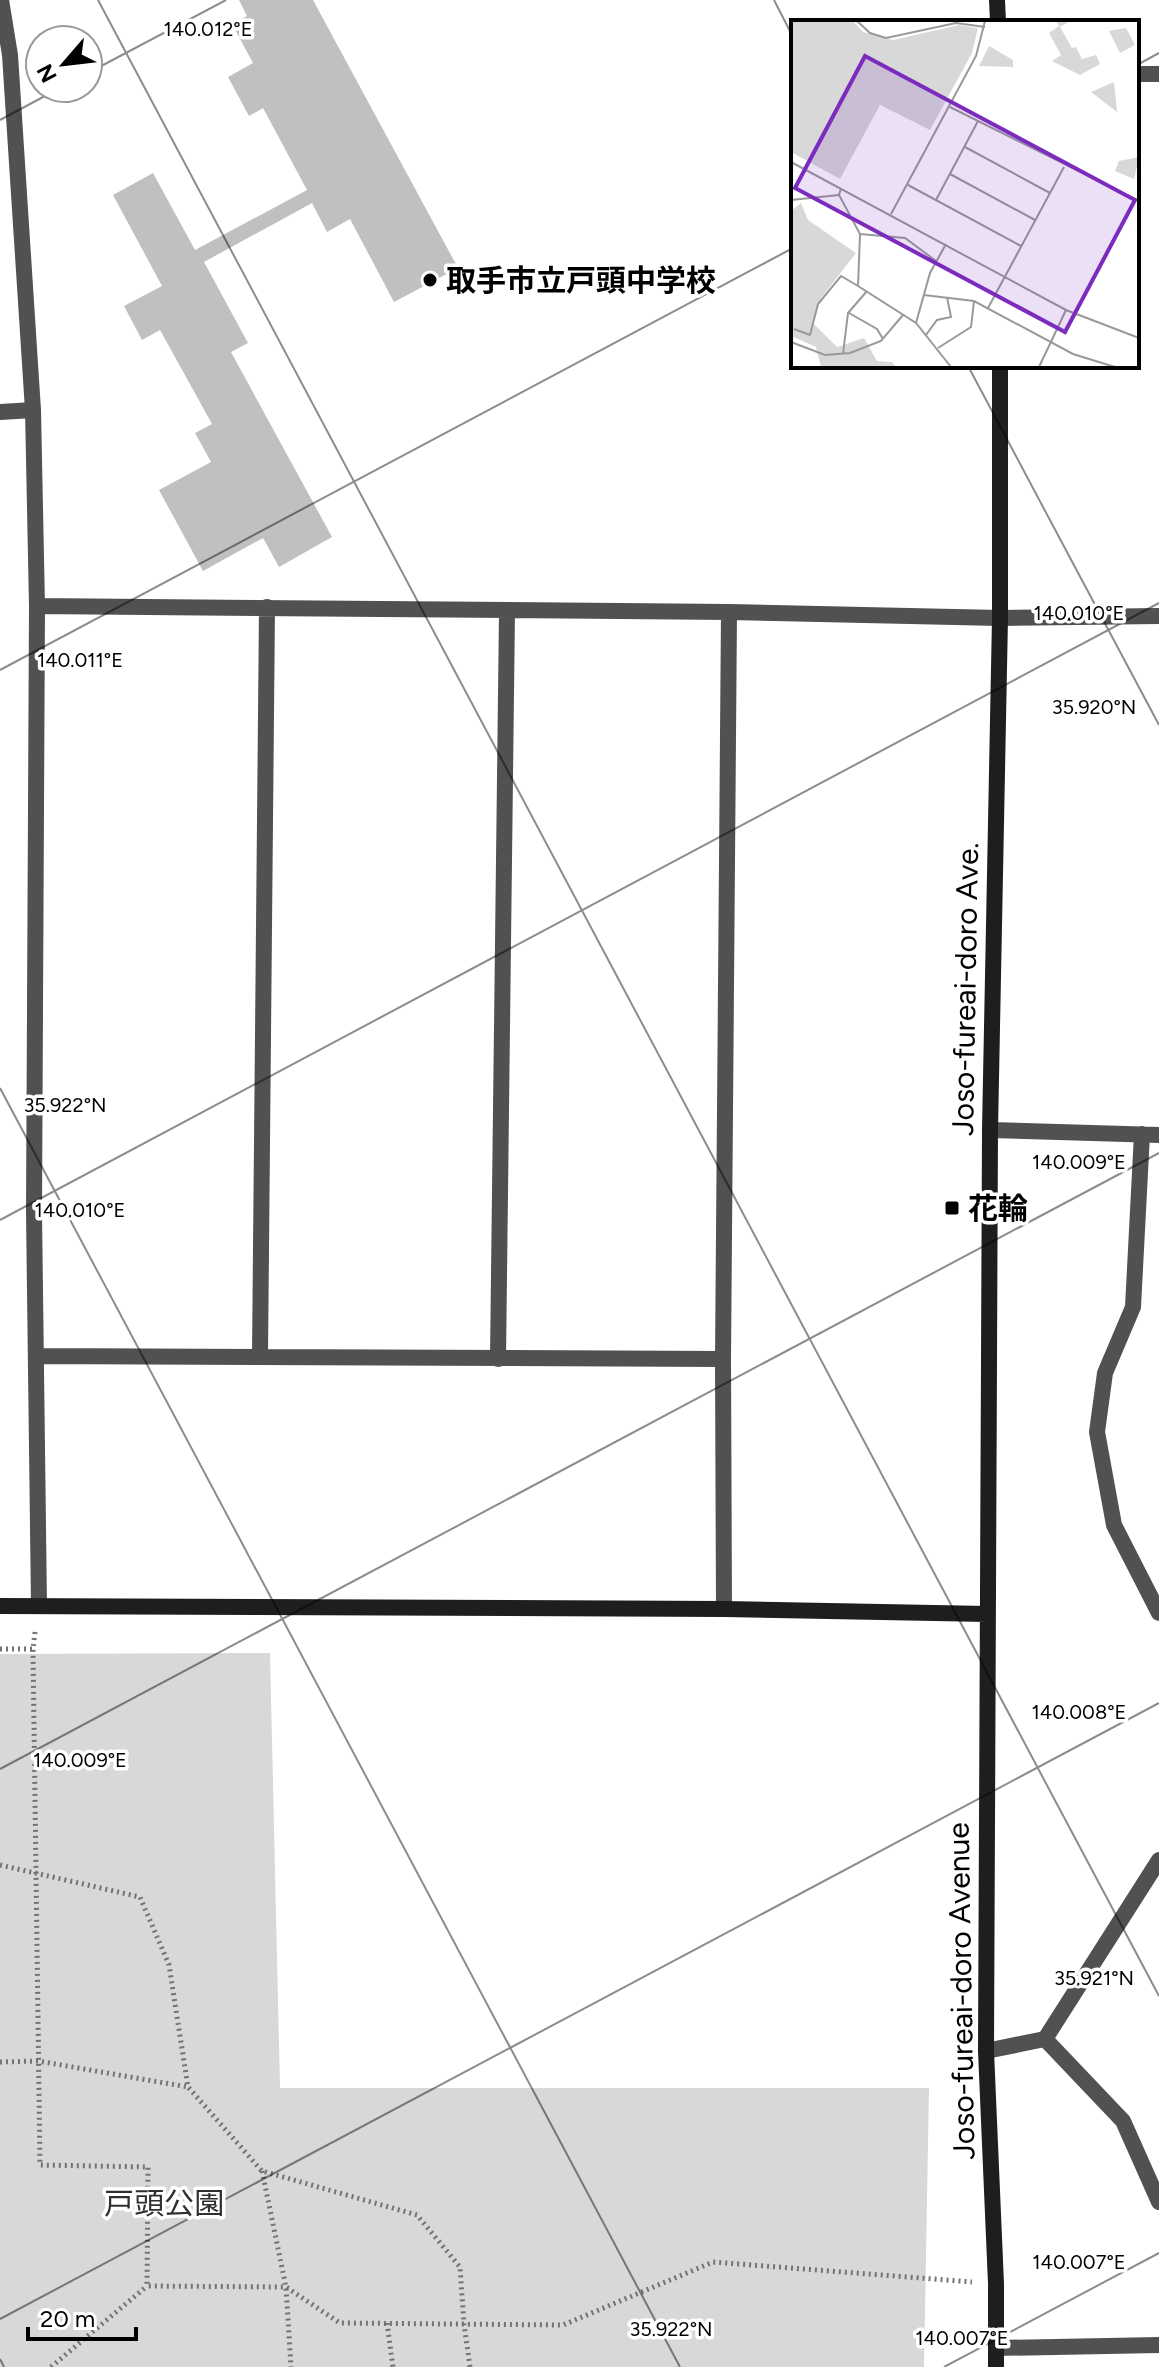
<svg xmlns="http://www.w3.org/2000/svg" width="1159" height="2367" font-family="Figtree,'Noto Sans JP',sans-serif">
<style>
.green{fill:#d8d8d8}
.building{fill:#c0c0c0}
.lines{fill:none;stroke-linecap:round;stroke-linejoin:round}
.path{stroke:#737373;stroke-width:5;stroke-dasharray:2 4;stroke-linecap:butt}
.lane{stroke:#515151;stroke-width:16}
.street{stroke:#515151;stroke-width:16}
.secondary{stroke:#1e1e1e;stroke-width:16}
.ticks{fill:none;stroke:#000;stroke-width:2;stroke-opacity:0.45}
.poi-dot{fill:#000;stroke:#fff;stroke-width:3}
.labels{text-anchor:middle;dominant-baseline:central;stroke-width:7;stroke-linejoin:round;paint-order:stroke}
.poi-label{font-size:30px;font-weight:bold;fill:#000;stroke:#fff;text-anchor:start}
.street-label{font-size:30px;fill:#000;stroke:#fff}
.park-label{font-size:30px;fill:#2f2f2f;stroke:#fff}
.inset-road{fill:none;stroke:#999;stroke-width:2}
.view{fill:#7b2cbf;fill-opacity:0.15;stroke:#7b2cbf;stroke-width:4}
.inset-edge{fill:none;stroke:#000;stroke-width:4}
.ticks-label{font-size:20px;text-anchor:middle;fill:#000;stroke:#fff;stroke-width:7;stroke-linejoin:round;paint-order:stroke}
</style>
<rect width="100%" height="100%" fill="#fff"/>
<path class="green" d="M270,1653L280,2088H929L924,2367H0V1654Z"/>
<path class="building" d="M239,0H313L458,268L394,302L350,219L327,232L312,203L204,262L248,343L231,352L332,537L279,567L263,538L203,571L159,490L211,462L195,433L212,424L160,330L142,340L124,306L162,286L113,195L153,173L195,250L307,190L263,108L249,116L228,77L253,63L232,24L247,16Z"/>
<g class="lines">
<path class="path" d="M35,1632L33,1649L40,2165L148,2167L147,2286L286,2287L340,2323L563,2325L713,2262L972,2282
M0,1649H33
M0,1865L140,1897L169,1965L188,2087L262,2171L417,2215L460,2267L464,2324L470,2367
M0,2062L38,2061L188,2087
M262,2171L286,2287L291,2367
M387,2323L393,2367
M51,2367L147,2286"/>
<path class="lane" d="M0,412L33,410"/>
<path class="street" d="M1,0L10,55L33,410L37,606L34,1212L39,1606
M1137,74H1159
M37,606L729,612L1000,618L1159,616
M990,1130L1159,1135
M1142,1134L1133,1307L1105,1373L1097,1432L1114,1525L1159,1613
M36,1356L723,1359
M260,1356L267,607
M498,1359L507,611
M724,1609L723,1359L729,612
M1045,2039L1123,2121L1159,2202
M986,2051L1045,2039L1159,1860
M997,2348L1159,2345"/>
<path class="secondary" d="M997,0L998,22
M0,1606L724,1609L987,1614
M996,2367V2284L986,2051L990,1130L1000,618V366"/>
</g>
<path class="ticks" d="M98,0L1159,1996M774,0L793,37M1137,65L1159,53M88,73L226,0M0,120L60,88M968,366L1159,725M0,670L793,248M0,1088L680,2367M0,1220L1159,603M0,1769L1159,1153M0,2319L1159,1703M0,2359L4,2367M944,2367L1159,2253"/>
<g class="poi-dot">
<circle cx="430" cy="280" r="8"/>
<rect x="944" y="1200" width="16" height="16" rx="4"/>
</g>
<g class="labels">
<g class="poi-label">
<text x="446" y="280">取手市立戸頭中学校</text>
<text x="968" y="1208">花輪</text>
</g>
<g class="street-label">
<text transform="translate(965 989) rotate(-89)">Joso-fureai-doro Ave.</text>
<text transform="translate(961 1991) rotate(-91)">Joso-fureai-doro Avenue</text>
</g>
<g class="park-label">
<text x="164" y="2203">戸頭公園</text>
</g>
</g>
<g transform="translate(791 20)">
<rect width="348" height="348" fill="#fff"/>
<path d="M0,1H62L72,12L102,20L168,5L187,8L181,33L139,110L89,85L49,159L0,132ZM265,1H279L269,7L281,28L285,27L291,39L305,35L309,44L289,55L261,41L270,35L258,13L268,6ZM335,8L344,25L329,33L318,11ZM198,26L222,40V47L188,46ZM323,62L326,92L300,72ZM348,137L343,159L324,151L328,141ZM10,183L17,200L65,233L30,278L22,303L46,327L73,318L86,341L101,342L105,347H30L25,327L0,316V191Z" fill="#d8d8d8"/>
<path class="inset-road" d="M66,1L79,13L95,18L165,3L194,7M159,87L348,181M174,127L259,173M0,142L275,290L348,318M159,154L244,200M117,165L230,226M50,168L48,175L69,214L67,266L125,303L160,347M0,180L48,175M145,180L187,101M100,194L185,36L194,1M69,214L114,218L145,241M133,275L183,281L282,334L324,347M197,288L273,147M58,293L86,309L92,319M125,303L139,253L155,224M3,309L19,315L27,284L50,256L67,266M135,315L146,300L160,297L156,277M0,322L34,335L59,333L90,321L112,295M147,328L180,307L183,281M52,334L57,293L76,271M248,347L275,290"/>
<path class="view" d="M74,36L344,180L274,312L4,168Z"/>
<rect width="348" height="348" class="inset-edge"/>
</g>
<g class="ticks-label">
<text x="208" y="36">140.012°E</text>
<text x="1079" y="620">140.010°E</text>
<text x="80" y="667">140.011°E</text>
<text x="1094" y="714">35.920°N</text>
<text x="65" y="1112">35.922°N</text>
<text x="1079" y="1169">140.009°E</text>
<text x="80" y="1217">140.010°E</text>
<text x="1079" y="1719">140.008°E</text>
<text x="80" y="1767">140.009°E</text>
<text x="1094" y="1985">35.921°N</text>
<text x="1079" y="2269">140.007°E</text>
<text x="671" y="2336">35.922°N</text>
<text x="962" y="2345">140.007°E</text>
</g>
<g transform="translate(64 64) rotate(242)"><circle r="38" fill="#ffffff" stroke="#999999" stroke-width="2"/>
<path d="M0-6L14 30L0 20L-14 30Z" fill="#000000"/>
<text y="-12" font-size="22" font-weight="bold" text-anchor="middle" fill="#000000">N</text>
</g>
<path d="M28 2327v12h108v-12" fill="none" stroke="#000000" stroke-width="4"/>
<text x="40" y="2327" font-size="24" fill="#000000" stroke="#ffffff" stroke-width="6" paint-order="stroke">20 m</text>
</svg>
